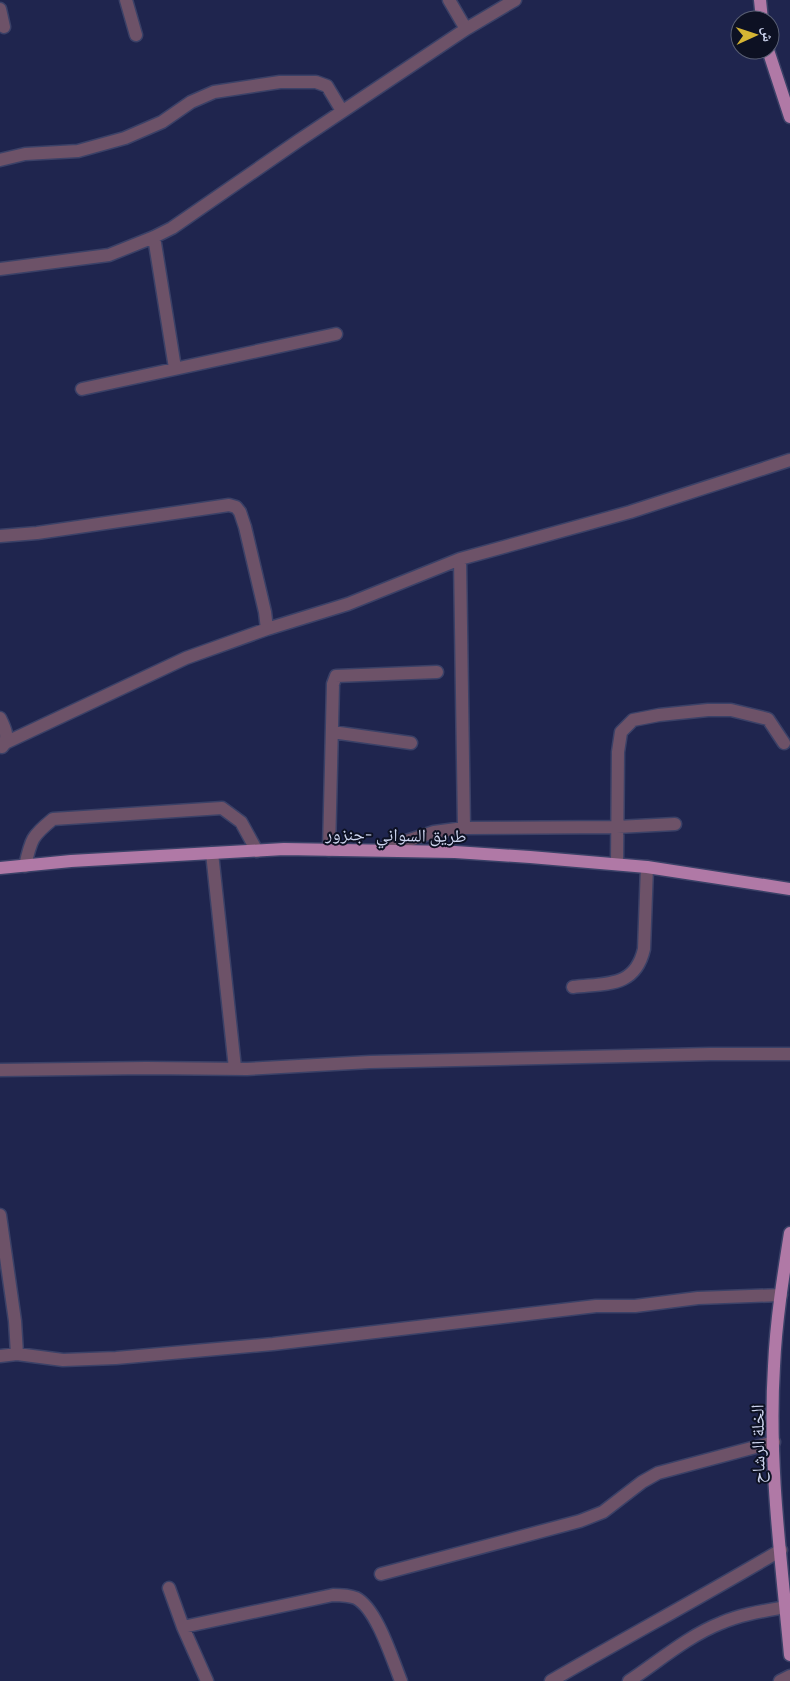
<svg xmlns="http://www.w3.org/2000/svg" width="790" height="1681" font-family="Manrope,'Noto Naskh Arabic',sans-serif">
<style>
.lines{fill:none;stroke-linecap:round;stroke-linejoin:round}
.minor-casing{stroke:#3b4167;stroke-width:15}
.major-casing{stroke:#3b4167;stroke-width:15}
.minor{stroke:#6d5268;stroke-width:12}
.major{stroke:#b079a6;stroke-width:12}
.labels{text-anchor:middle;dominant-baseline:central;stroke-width:4;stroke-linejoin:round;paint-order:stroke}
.street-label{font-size:18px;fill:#ccd3ed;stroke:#0d1123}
</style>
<rect width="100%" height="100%" fill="#1f254e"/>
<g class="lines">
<defs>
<path id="minor" d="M126,0L136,35
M449,0L466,29
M0,9L4,27
M0,160L25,154L78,151L125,138L162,122L191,102L214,92L280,82H316L327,86L342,111
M154,237L175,368
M0,269L109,255L154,237L172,228L298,141L466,29L515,0
M82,389L336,334
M0,536L37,533L229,505L236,507L240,512L245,527L265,612L267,629
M0,718C5,728 10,738 2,747
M332,732L411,743
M5,743L186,658L267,629L348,604L460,559L630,512L790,460
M464,828L617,827L675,824
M329,850L333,684L336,676L437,672
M379,850L434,832L464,828L460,559
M212,853L235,1068
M617,864L618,752L621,732L633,720L659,715L708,710H731L768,719L784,743
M25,866C31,839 32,836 53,819L222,808L241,822L257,851
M573,987C606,983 635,988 644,949L647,867
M0,1070L146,1068L247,1069L370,1062L710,1054H790
M0,1215L15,1321L17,1354L63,1360L116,1358L273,1344L596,1306H635L698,1298L781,1295
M0,1356L17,1354
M381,1574L580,1521L603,1512L642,1482L658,1473L774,1442
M169,1588L183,1627L207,1681
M183,1627L333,1595C341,1595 348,1595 356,1598C377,1609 392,1659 401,1681
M551,1681C627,1637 705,1595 781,1550
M629,1681C659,1661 688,1636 721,1623C742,1614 764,1611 786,1607
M780,1681L790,1676"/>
<path id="major" d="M760,0L762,20
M768,50L790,117
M0,868L71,861L284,849L455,852L530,857L647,867L790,889
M790,1233C783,1277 776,1321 774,1366C768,1462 781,1559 790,1655"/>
</defs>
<use href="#minor" class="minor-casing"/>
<use href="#major" class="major-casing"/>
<use href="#minor" class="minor"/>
<use href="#major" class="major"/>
</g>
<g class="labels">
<g class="street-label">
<text transform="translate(396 834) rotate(1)">طريق السواني -جنزور</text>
<text transform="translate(757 1444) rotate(-91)">الخلة الرشاح</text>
</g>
</g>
<g transform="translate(755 35) rotate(87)"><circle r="24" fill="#0d1123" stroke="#595f74"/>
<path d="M0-4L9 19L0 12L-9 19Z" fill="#d6b534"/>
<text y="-8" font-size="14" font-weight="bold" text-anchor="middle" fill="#ccd3ed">ش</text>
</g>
</svg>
